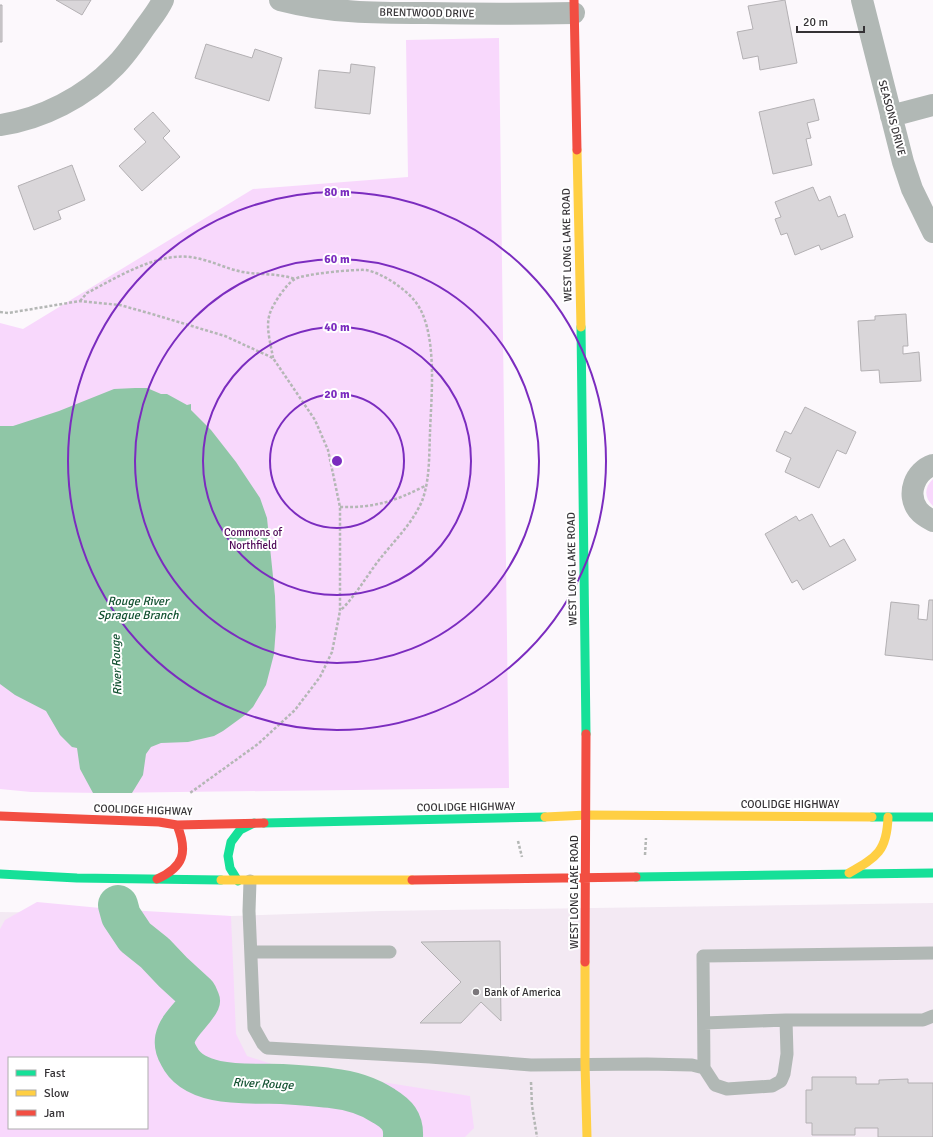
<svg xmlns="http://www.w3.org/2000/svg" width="933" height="1137" font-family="Signika,sans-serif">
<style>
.built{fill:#f3e9f3;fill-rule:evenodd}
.green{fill:#f8d8fc;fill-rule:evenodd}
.water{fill:#8fc6a6}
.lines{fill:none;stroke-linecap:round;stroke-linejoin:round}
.river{stroke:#8fc6a6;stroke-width:40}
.building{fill:#d9d6d9;stroke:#b3b0b3}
.path{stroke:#b4b7b5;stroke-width:2.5;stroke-dasharray:3 2;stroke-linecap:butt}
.lane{stroke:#b1b8b5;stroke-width:13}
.street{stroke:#b1b8b5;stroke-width:22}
.fast{stroke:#16e098;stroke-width:9}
.slow{stroke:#ffcf43;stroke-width:9}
.jam{stroke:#f24e42;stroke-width:9}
.ring{fill:none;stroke:#7b2cbf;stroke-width:2}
.poi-dot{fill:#7b777b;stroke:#fff;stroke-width:1.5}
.labels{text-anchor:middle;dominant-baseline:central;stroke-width:4;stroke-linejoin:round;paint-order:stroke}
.street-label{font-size:11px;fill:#353235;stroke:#fff}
.park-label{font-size:11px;fill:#4e0757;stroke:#fff}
.poi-label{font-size:11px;fill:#353235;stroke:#fff;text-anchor:start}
.water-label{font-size:12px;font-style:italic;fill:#135131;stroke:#fff}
.centre{fill:#7b2cbf;stroke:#fff;stroke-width:2}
.ring-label{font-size:12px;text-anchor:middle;font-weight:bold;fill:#7b2cbf;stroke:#fff;stroke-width:4;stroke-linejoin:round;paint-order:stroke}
</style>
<rect width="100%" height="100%" fill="#fcf8fc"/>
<path class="built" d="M933,903V1137H0V912L231,916L380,911ZM9,1058H147V1128H9Z"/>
<path class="green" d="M499,38L509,788L102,793L31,792L0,789V323L23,329L253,189L408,177L406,40Z
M933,479V506C924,498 924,487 933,479Z
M37,902L111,909L231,916L236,1034L247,1056L275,1065L470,1096L474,1128L465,1137H0V929L5,920ZM9,1058H147V1128H9Z"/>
<path class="water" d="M135,388H147L161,394H167L187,405L191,404V410L211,430L236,462L260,498L267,518L275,596L276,627L274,654L266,685L253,707L245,715L223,731L214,736L188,742L161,743L151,747L146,754L143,775L132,793H93L80,769L77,748L72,747L60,735L46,711L15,695L0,684V426H13L59,411L114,389Z"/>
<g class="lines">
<path class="river" d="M118,905L121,916L135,937L155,953L173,972L197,994L200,1001C194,1014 178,1024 175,1039C174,1045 176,1051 179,1056C195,1089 252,1083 282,1084C298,1085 314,1086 330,1088C349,1090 369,1096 384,1106C397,1114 404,1121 403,1137"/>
</g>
<path class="building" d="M56,0H91L82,15Z
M785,0L797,63L760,70L758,56L743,59L737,32L753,29L748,6Z
M0,5H2V42H0Z
M206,44L252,58L255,49L282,58L269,101L195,78Z
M351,64L375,67L370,114L315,108L319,70L350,73Z
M814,99L819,120L807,123L811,138L806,139L812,165L773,174L759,112Z
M153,112L170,131L163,138L180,157L142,191L119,166L146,142L134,129Z
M72,165L85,200L58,211L61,219L34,230L18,186Z
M813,187L819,201L830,196L838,217L845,214L853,237L821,250L819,245L795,255L787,233L781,235L775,219L781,217L775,202Z
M906,314L908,346H903V354L919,352L921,381L880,383L879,370L861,371L858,321L875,320V316Z
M805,407L856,432L846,454L837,450L819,488L785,472L791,458L776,451L785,431L791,434Z
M812,514L830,547L844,539L856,560L803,590L797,580L792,583L765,534L796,516L799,521Z
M929,600H933V660L885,655L891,602L919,605L918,619L927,620Z
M500,941L501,1021L481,1002L461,1023H420L461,982L421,942Z
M812,1077H856V1084H879V1080L908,1079V1083H933V1137H878V1128H855V1135H812V1123H806V1090H812Z"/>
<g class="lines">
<path class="path" d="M80,301L87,293C118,277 160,250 196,258C212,261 227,269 243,272C260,275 278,273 295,279
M0,312L8,313L80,301L120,305L152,314L225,336L273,358L315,420L328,450L340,507V611L332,652L320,677L295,710L258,744L190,793
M273,358C271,344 265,327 270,313C273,304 286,284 295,279C303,274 356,269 366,270C382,273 404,288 414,300C439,329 431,397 430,433C429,455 430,480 422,501C412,524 394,541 379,560C366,577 356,595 341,610
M340,507C375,508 395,501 425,486
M518,841L522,857
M645,855L646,838
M531,1082L532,1106L537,1137"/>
<path class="lane" d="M250,881L249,911L254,1028L263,1044L267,1048L430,1057L531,1065L647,1064L692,1065L704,1068
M251,952H390
M933,953L703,956L704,1068L715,1085L727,1089L772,1086L781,1081L784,1074L787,1054L786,1020H923L933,1016
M704,1023L786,1020"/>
<path class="street" d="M280,0C330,13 375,13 425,13C475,14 525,14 574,13
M862,0L903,162L912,189L933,232
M891,116L933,105
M0,125C42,119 85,97 115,66C126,55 134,43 143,30C150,20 158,11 163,0
M933,465C915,471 906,494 918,510C922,515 927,518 933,521"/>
<path class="fast" d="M581,327L586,734
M872,817H933
M264,823L545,817
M0,874L77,878L221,880
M636,877L933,873
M238,881L230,868L228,856L231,842L240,830L254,823"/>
<path class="slow" d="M577,150L581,327
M545,817L587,815L872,817
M849,873C877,857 887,851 888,817
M221,880H412
M585,962V1064L587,1137"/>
<path class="jam" d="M574,0L577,150
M0,816L159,822L177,825L264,823
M157,879C184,867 188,852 177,825
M412,880L636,877
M585,962L586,734"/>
</g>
<g class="ring">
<circle cx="337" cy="461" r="67"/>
<circle cx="337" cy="461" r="134"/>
<circle cx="337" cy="461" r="202"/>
<circle cx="337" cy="461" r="269"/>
</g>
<circle class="poi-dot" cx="476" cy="992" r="4"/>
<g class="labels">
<g class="street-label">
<text transform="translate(427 13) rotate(1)">BRENTWOOD DRIVE</text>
<text transform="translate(892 118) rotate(75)">SEASONS DRIVE</text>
<text transform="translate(567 245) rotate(-91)">WEST LONG LAKE ROAD</text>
<text transform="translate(572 569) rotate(-91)">WEST LONG LAKE ROAD</text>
<text x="790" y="804">COOLIDGE HIGHWAY</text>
<text transform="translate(466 807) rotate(-1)">COOLIDGE HIGHWAY</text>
<text transform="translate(143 810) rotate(2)">COOLIDGE HIGHWAY</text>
<text transform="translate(574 892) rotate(-90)">WEST LONG LAKE ROAD</text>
</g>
<g class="park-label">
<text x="253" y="532">Commons of<tspan x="253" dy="13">Northfield</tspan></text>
</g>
<g class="poi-label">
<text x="484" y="992">Bank of America</text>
</g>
<g class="water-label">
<text x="138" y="601">Rouge River<tspan x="138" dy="14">Sprague Branch</tspan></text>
<text transform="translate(117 665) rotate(-92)">River Rouge</text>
<text transform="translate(263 1084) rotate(3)">River Rouge</text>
</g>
</g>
<circle cx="337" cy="461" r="6" class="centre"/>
<g class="ring-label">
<text x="337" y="196">80 m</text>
<text x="337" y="263">60 m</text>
<text x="337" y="331">40 m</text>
<text x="337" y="398">20 m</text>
</g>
<rect x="8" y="1057" width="140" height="72" fill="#ffffff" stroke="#aeadae"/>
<rect x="16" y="1070" width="20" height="6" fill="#16e098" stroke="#aeadae"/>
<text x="44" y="1077" font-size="12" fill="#353235">Fast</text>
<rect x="16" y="1090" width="20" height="6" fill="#ffcf43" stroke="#aeadae"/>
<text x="44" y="1097" font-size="12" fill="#353235">Slow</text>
<rect x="16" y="1110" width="20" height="6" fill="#f24e42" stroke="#aeadae"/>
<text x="44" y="1117" font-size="12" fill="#353235">Jam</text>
<path d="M797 26v6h67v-6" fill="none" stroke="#353235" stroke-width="2"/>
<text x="803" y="26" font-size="12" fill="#353235" stroke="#ffffff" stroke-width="3" paint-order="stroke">20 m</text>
</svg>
